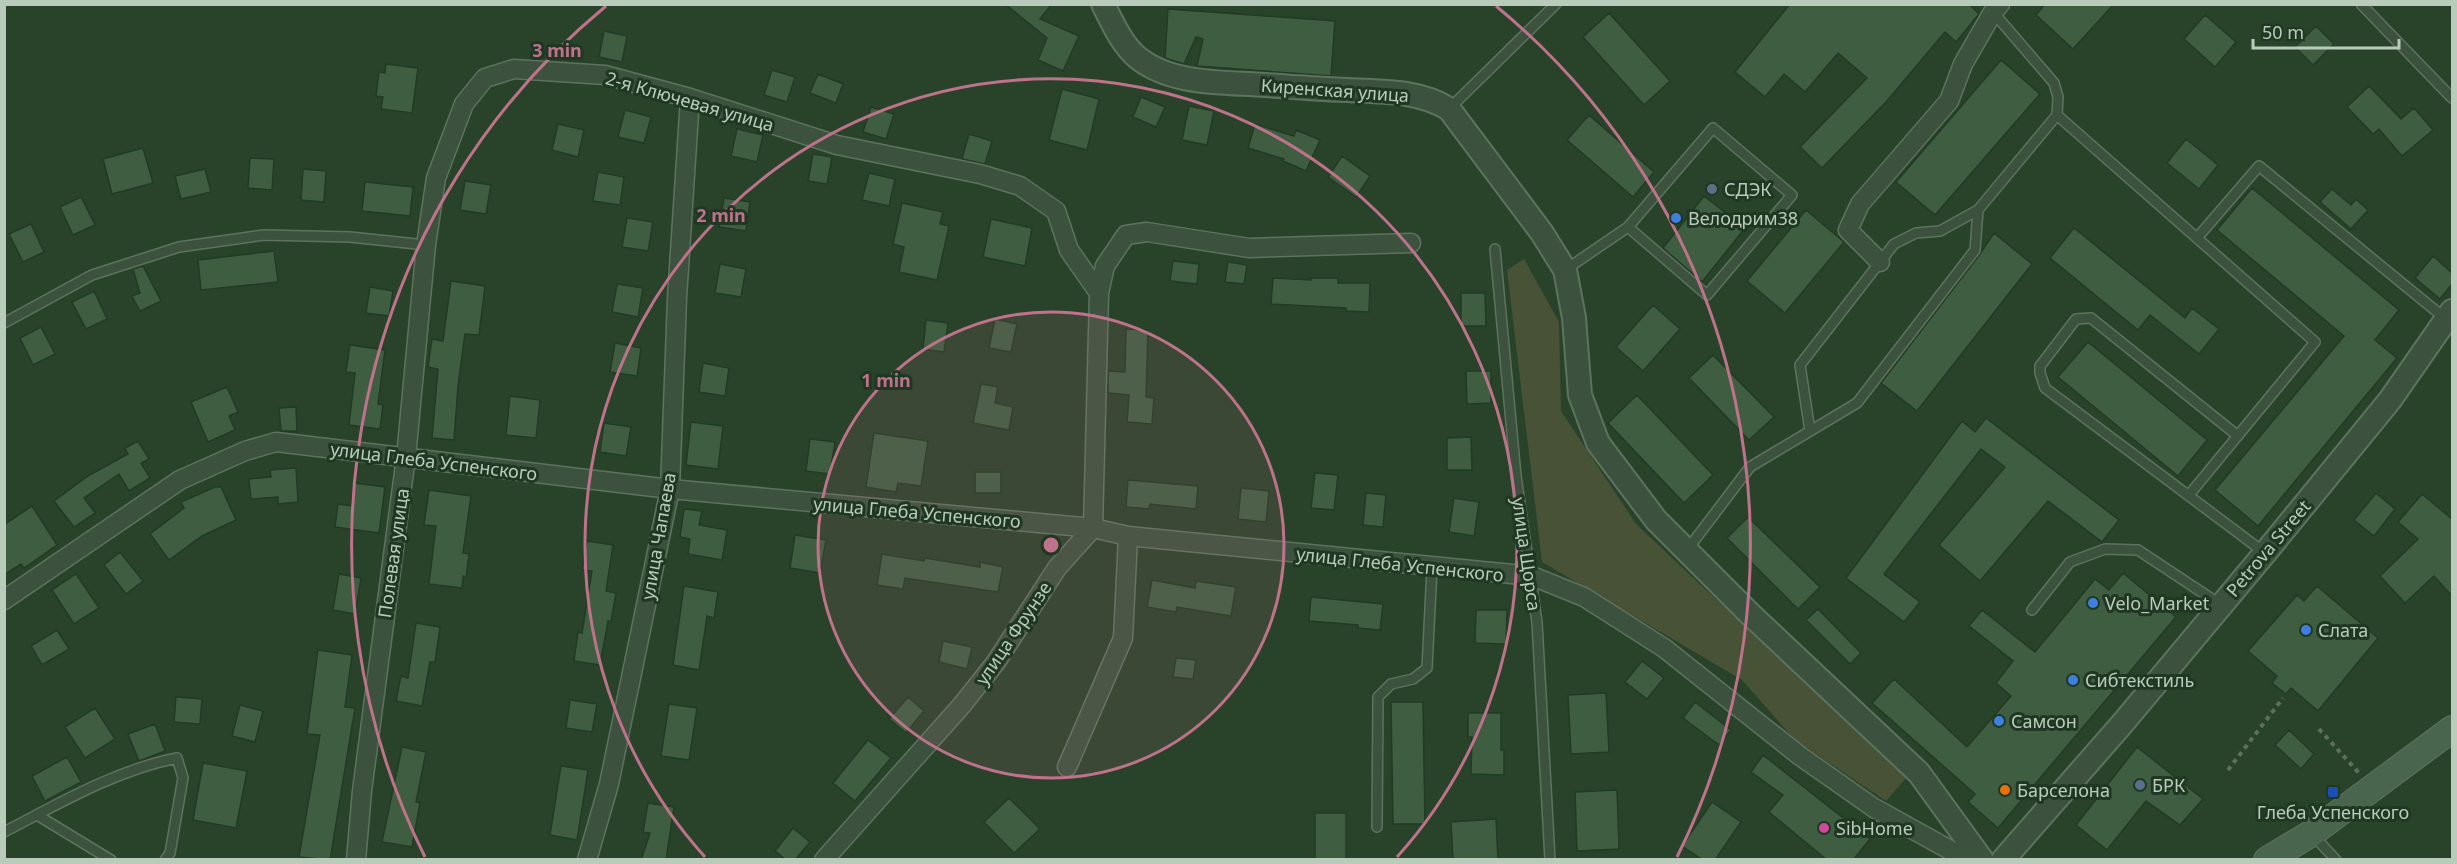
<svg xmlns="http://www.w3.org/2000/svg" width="2457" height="864" font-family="'Noto Sans',sans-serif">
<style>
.green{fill:#475237}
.building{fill:#3f5e41;stroke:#233a25;stroke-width:1.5}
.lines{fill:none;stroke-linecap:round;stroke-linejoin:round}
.service-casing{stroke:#5d735f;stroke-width:12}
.minor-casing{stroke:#5d735f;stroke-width:21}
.tertiary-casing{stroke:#5d735f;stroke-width:26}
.secondary-casing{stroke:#5d735f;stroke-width:28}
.path{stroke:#606f59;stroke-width:4;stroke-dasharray:4.5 4.5;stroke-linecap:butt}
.service{stroke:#3c523e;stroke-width:9}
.minor{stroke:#3c523e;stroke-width:18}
.tertiary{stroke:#3c523e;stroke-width:22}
.secondary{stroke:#4a654d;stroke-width:26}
.ring{fill:none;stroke:#be728b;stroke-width:3}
.service-dot{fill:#5c6f8a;stroke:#203823;stroke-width:2}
.shop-dot{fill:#3f7fe0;stroke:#203823;stroke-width:2}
.food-dot{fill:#e8710a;stroke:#203823;stroke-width:2}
.transit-dot{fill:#1a4fb4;stroke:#203823;stroke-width:2}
.hotel-dot{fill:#d1479c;stroke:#203823;stroke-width:2}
.labels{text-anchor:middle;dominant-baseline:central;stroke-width:6;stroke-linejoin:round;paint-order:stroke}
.street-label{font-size:18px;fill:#b9ccbb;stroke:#203823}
.poi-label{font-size:18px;fill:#b9ccbb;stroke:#203823;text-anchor:start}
.centre{fill:#be728b;stroke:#203823;stroke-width:3}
.ring-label{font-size:18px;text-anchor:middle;font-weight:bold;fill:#be728b;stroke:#203823;stroke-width:6;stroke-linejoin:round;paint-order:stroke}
</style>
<rect width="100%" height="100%" fill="#28432a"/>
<path class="green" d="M1524,259L1559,322L1561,411L1636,524L1906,778L1886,801L1795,740L1742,680L1542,562L1507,270Z"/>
<path class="building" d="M1005,4H1052L1040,19L1079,36L1063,71L1038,60L1047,38Z
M1790,4H1969L1979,14L1956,42L1945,32L1886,102L1822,168L1800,147L1867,78L1838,53L1805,92L1784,74L1765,97L1735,72Z
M2045,4H2114L2073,49L2036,15Z
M1168,9L1335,21L1331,76L1197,66L1203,39L1196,37L1184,64L1171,60L1165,58Z
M1609,13L1670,81L1644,105L1583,37Z
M2205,15L2236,42L2215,67L2184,39Z
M2316,26L2334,44L2313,65L2295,47Z
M604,31L627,36L622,62L599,57Z
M2001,60L2040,94L1935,215L1896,182Z
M386,64L418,68L412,113L381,109L383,97L376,96L379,72L385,73Z
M772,70L795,77L787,102L764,95Z
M818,74L843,84L836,103L810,93Z
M2369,86L2401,119L2414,108L2433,130L2402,156L2379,129L2373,134L2347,107Z
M1062,89L1099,99L1087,150L1049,140Z
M1141,97L1165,107L1156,127L1133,117Z
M1189,106L1214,111L1207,145L1182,140Z
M871,107L894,114L886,139L863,132Z
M625,110L651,117L644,143L618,137Z
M1589,115L1654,172L1633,197L1567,140Z
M558,124L584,130L578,157L552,150Z
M1255,124L1294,136L1296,130L1320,140L1306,171L1283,161L1284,159L1248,148Z
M737,129L763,135L757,162L731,156Z
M969,134L992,141L985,164L962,159Z
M2186,139L2218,165L2199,189L2167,163Z
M143,148L153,183L112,194L103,159Z
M813,154L832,157L827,184L808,181Z
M1342,156L1370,176L1356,197L1328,177Z
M250,158L274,159L272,190L248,188Z
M205,169L211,192L181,199L175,176Z
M303,169L326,171L324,202L301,200Z
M598,172L624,177L620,205L593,201Z
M869,173L895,179L889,206L862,200Z
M465,181L491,185L486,214L460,210Z
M365,182L413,187L410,216L362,211Z
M2252,188L2399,310L2375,340L2397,358L2258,526L2215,490L2344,336L2217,230Z
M2332,189L2351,205L2356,199L2368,210L2351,229L2320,202Z
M1704,196L1745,228L1702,282L1663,248Z
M81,197L95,225L73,235L60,207Z
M724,198L750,202L746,231L719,227Z
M902,203L943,212L940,224L949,226L937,280L899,272L904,247L893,244Z
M1806,210L1844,242L1785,313L1747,281Z
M627,218L653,222L648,251L622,247Z
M991,219L1032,228L1025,266L983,257Z
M31,224L44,252L23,262L9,234Z
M2074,228L2185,318L2192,308L2219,329L2199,354L2150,315L2138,330L2050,258Z
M1994,233L2032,264L1917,411L1881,383L1980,254Z
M274,251L278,282L201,290L198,260Z
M2433,256L2452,273V284L2440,299L2415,278Z
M1173,261L1199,264L1197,284L1170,281Z
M1228,262L1247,265L1244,284L1225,282Z
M720,264L746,269L741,297L715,293Z
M143,266L161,301L140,311L132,296L140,293L133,269Z
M1273,278L1311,280V278H1338V283H1370L1369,312L1346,311V308L1271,304Z
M451,281L485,286L479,335L465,334L458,386L454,440L432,438L438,369L428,367L432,339L443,341Z
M617,284L643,288L638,317L612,312Z
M370,287L393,291L389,316L366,313Z
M94,291L107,319L86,329L72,302Z
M1461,293H1485L1486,326H1461Z
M1653,305L1680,329L1643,371L1616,347Z
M995,319L1017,324L1011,352L989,348Z
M926,320L948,323L944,352L923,349Z
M41,327L55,354L33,365L20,338Z
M1126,329L1148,330L1146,397L1154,398L1152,424L1127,422L1129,395L1108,393V371L1125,372Z
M2088,342L2207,440L2178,476L2058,377Z
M615,343L641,348L637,376L610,372Z
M350,345L385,350L378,404L383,405L380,429L349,425L355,373L346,372Z
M1713,355L1774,417L1749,440L1689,378Z
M703,363L729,368L725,396L699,392Z
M1466,371H1491V403L1467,404Z
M981,384L998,387L995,403L1013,407L1009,430L973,423Z
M227,387L238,412L229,416L235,430L208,442L191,402Z
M1637,395L1713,475L1684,503L1608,423Z
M510,396L540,400L536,438L506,435Z
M296,407L297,431H281L279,408Z
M1986,418L2119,520L2102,542L2048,501L1980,581L1939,545L2005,467L1981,449L1884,574L1920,602L1904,622L1846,578L1962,421L1975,432Z
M691,422L723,426L718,469L686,465Z
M604,423L631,427L626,456L600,452Z
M874,433L928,441L921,486L898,483L896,492L866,487Z
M1471,437L1472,470H1447V438Z
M810,439L835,442L830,474L806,471Z
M138,441L149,459L141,463L150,478L129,491L119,474L84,498L95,513L74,527L54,501L88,476L128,454L125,448Z
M296,468L298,502L278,504V497L251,499L249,479L271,477L270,470Z
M975,472H1001V493H975Z
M1315,473L1338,475L1334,510L1311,508Z
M1128,480L1198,486L1196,509L1150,504L1149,509L1126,507Z
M354,483L385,487L379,533L335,527L338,504L351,506Z
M215,487H221L236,520L202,536L169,560L150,534L184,508L181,502Z
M1241,488L1269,491L1266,522L1238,519Z
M429,490L471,496L463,553L469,554L466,577L463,576L462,588L429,584L436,526L424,525Z
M1366,493L1386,495L1383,527L1363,525Z
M2376,493L2395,509L2374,536L2354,520Z
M2422,494L2452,519V596L2434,576L2405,603L2380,576L2418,539L2398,522Z
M1454,498L1479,502L1474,536L1449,532Z
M32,506L57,545L24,568L21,564L4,575V525Z
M684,509L702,511L699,525L727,530L722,560L688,554L690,539L680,537Z
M1748,517L1820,587L1798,609L1727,538Z
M795,535L826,540L820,573L790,568Z
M587,541L613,545L606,591L616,593L611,621H608L600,665L574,661L578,632L582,633L592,571L582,570Z
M120,552L143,581L126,594L104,565Z
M882,554L924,561L925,558L980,567V562L1003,567L998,592L905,578L903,589L877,585Z
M2123,573L2176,617L1998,828L1968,802L1975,794L1872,703L1894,679L1967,747L2011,696L1996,683L2013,661L1969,626L1982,610L2035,652L2095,579L2109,590Z
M76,574L99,608L74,624L52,590Z
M339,574L361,578L355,614L333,610Z
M1152,580L1195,588L1196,581L1236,587L1231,616L1177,607L1176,612L1147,607Z
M684,586L718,592L714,618L707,616L699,670L673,665Z
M2317,586L2378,638L2318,711L2291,688L2286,694L2272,683L2277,676L2248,651L2297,595L2304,601Z
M1311,597L1383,604L1380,630L1358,628V625L1309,621Z
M1818,609L1861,653L1850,664L1806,620Z
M1476,610H1507L1506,644L1475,643Z
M416,623L440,627L435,662H430L422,706L396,701L401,676L408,678Z
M57,630L69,649L42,665L31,646Z
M943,641L972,647L967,669L939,662Z
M318,650L352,655L345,707L355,708L330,860L299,857L320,735L307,734Z
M1176,658L1196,660L1193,679L1173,677Z
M1642,661L1664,678L1647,699L1625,682Z
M1606,693L1609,752L1571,754L1568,695Z
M176,697L202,699L200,724L174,722Z
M908,697L924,711L906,733L889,719Z
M570,700L597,704L592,732L566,728Z
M1391,702H1423L1425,824H1393Z
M1695,702L1731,730L1719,745L1683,718Z
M669,704L697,708L689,760L661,756Z
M240,705L263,711L255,742L232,736Z
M95,708L115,739L85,758L65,727Z
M1468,713H1501V750H1504V775L1471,774L1472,737H1468Z
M155,724L165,751L139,761L128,734Z
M2289,730L2314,754L2301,769L2275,745Z
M868,740L891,758L855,801L833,783Z
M402,747L426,752L416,802L420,803L412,847L382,842Z
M2137,747L2203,799L2180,825L2146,801L2107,850L2076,825Z
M1763,755L1870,839L1853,860H1827L1769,812L1783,795L1751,772Z
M67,757L81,782L45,801L32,776Z
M203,763L247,771L236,828L193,820Z
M561,766L588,770L577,840L550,835Z
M1617,790L1619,849L1577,851L1575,792Z
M1009,798L1040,829L1014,853L984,822Z
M1712,802L1741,822L1715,860H1703L1682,846Z
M648,803L674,807L666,860H641L650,833L643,832Z
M1315,813H1346V860H1315Z
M1496,819L1498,860H1453L1451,822Z
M793,828L810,842L795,860H786L775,851Z"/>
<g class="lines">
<defs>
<path id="service" d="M2361,4L2452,98
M1993,12L2054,83L2058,97L2057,115
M1449,109L1556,4
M2197,238L2259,166L2447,320
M1495,249L1516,476L1537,622L1550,860
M1565,270L1628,227L1707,295L1792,195L1713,128L1628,227
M4,323L92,275L179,247L264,235L350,237L426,245
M1810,431L1800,365L1894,244L1916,233L1940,231L1978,210
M2238,436L2091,318L2076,319L2040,366V373L2045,388L2265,553
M1687,550L1750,467L1857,403L1975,250L1978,210L2057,115L2315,342L2189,495
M2032,610L2070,562L2105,549L2138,550L2221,605
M37,815L111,860
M1377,827L1378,697L1391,684L1413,679L1427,668L1432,568
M4,832C60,803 116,770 177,758L183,778L170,853L165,860
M2313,835L2336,860"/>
<path id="minor" d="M1880,262L1848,230L1860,204L1949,101L1963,64L1993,12L2000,4
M4,600L180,480L245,451L276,442L670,489L1093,528L1128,536L1532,576L1584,597L1664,648L1800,756L1874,808L1968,860
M1067,767L1123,638L1128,536
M356,860L362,791L406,457L426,245L436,178L464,104L485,78L514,69L605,75L690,98L837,145L980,174L1020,186L1056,211L1069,250L1099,293L1105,266L1126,235L1147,232L1249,248L1411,243
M587,860L609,784L670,489L677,298L690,98
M824,860L962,705L996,662L1057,568L1093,528L1099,293"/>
<path id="tertiary" d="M1103,4C1112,22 1122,45 1138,58C1172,85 1223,82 1265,85C1292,87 1320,89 1347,90C1382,92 1419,90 1449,109L1542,233L1565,270L1574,318L1580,395L1598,443L1656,520L1750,614L1919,773L1982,860
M2003,860L2122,724L2265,553L2390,400L2452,311"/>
<path id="secondary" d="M2267,860L2312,833L2452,729"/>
</defs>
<use href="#service" class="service-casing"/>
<use href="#minor" class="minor-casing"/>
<use href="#tertiary" class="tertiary-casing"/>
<use href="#secondary" class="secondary-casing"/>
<path class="path" d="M2319,729L2359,773
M2228,770L2283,698"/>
<use href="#service" class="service"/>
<use href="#minor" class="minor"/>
<use href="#tertiary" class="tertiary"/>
<use href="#secondary" class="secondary"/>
</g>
<circle cx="1051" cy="545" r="233" fill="#be728b" fill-opacity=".12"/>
<g class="ring">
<circle cx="1051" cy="545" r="233"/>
<path d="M705 857A466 466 0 1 1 1397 857"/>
<path d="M425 857A699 699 0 0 1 606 6M1496 6A699 699 0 0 1 1677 857"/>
</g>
<g class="service-dot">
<circle cx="1712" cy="189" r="6"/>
<circle cx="2140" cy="785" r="6"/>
</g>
<g class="shop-dot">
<circle cx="1676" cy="218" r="6"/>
<circle cx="2093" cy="603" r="6"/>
<circle cx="2306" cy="630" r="6"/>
<circle cx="2073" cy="680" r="6"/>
<circle cx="1999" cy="721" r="6"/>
</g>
<circle class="food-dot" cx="2005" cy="790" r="6"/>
<rect class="transit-dot" x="2327" y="786" width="12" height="12" rx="3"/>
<circle class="hotel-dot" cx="1824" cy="828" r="6"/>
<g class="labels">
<g class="street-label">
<text transform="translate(1335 90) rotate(4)">Киренская улица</text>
<text transform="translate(690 101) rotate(16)">2-я Ключевая улица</text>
<text transform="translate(434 461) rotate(7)">улица Глеба Успенского</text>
<text transform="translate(917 512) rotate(5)">улица Глеба Успенского</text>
<text transform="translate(658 536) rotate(-80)">улица Чапаева</text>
<text transform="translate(2268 548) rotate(-50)">Petrova Street</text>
<text transform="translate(393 553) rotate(-82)">Полевая улица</text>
<text transform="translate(1527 554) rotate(82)">улица Щорса</text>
<text transform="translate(1400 564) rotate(6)">улица Глеба Успенского</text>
<text transform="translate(1013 633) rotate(-56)">улица Фрунзе</text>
</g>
<g class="poi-label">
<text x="1724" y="189">СДЭК</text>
<text x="1688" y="218">Велодрим38</text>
<text x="2105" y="603">Velo_Market</text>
<text x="2318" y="630">Слата</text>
<text x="2085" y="680">Сибтекстиль</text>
<text x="2011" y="721">Самсон</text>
<text x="2152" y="785">БРК</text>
<text x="2017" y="790">Барселона</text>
<text x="2333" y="812" text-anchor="middle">Глеба Успенского</text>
<text x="1836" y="828">SibHome</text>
</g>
</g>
<circle cx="1051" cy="545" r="9" class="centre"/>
<g class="ring-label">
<text x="557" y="57">3 min</text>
<text x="721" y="222">2 min</text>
<text x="886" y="387">1 min</text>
</g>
<rect width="2457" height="864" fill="none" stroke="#b9ccbb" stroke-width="12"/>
<path d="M2253 39v9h146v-9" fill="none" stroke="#b9ccbb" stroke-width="3"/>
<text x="2262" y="39" font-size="18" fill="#b9ccbb" stroke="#203823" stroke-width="4.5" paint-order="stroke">50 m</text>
</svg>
